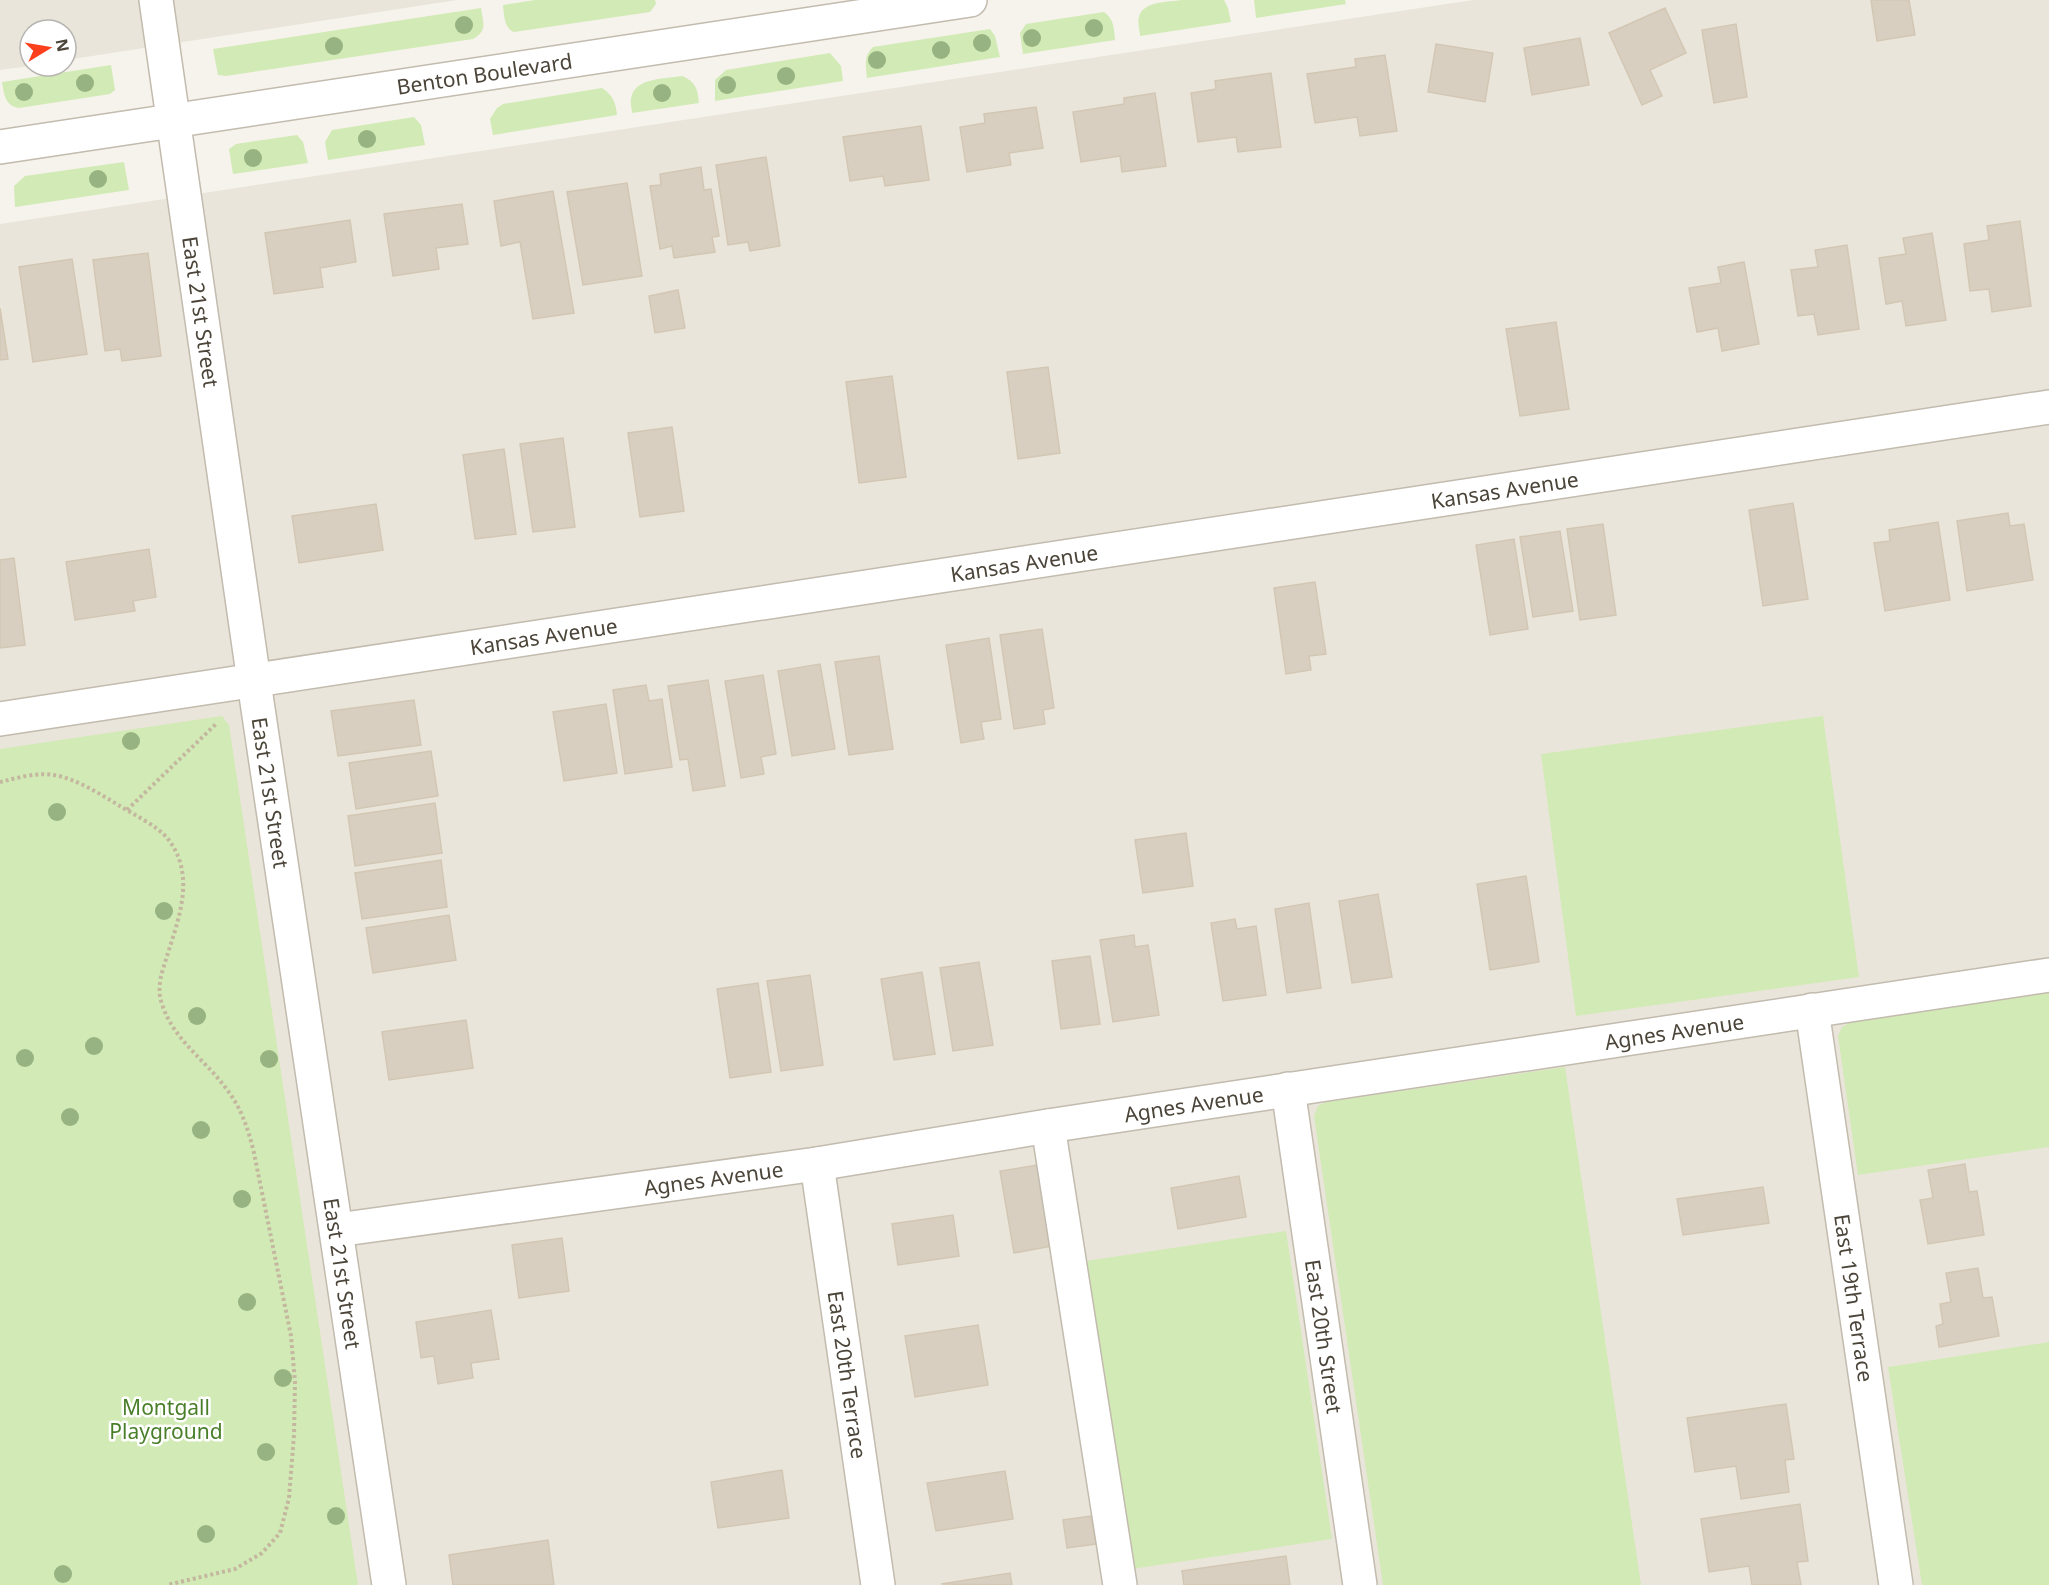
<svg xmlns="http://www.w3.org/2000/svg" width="2049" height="1585" font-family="'Noto Sans',sans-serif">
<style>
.residential{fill:#eae5da}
.green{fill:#d2eab5}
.building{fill:#d8cfc1;stroke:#d3c7b4;stroke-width:1.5}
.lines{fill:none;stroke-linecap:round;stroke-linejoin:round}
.minor-casing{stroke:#c2bbae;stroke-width:36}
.path{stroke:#c4b79f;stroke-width:4;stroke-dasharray:3 3;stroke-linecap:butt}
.minor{stroke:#fff;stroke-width:33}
.tree{fill:#97b381}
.labels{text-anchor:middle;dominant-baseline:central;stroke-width:5;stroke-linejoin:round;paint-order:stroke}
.street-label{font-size:21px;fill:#4b4439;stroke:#fff}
.park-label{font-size:21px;fill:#4a7f2a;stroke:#fff}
</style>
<rect width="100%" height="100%" fill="#f6f3ec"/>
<path class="residential" d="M0,0H457L66,60V30H30V66L0,70Z
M1473,0H2049V1585H0V224Z"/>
<path class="green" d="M535,0H655L656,4L650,12L514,32C504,28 504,15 503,5Z
M1182,0H1224L1228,8L1231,22L1140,36C1140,30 1137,22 1139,17C1142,1 1170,2 1182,0Z
M1254,0H1345L1346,4L1256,18Z
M481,8C483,23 488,30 473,39L226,76L218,75L213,49Z
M1104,12C1114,19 1114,28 1115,40L1023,54L1020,33L1026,24Z
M990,29L995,36L1000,57L867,78C866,65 863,57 873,47Z
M830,53L841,66L843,81L715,101V80L726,70Z
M111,65L115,90L110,94L19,108C5,106 4,94 2,82Z
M682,76C695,81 698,89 699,103L632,113C632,109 630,103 631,99C634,77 666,79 682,76Z
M602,88C613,95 616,103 617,115L493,135L490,119L497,108L503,104Z
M414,117L421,125L425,145L328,160L325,142L332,130Z
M297,135L303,142L308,163L233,174L229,149L236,144Z
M124,162L129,190L15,207L14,186L25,176Z
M222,716L229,725L358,1585H0V749Z
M1823,716L1859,977L1576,1016L1541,754Z
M2049,993V1147L1858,1175L1838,1036L1842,1027L1853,1021Z
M1565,1067L1641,1585H1383L1314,1116L1318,1106L1326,1102Z
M1286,1231L1332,1539L1132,1569L1086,1261Z
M2049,1342V1585H1922L1888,1367Z"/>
<path class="building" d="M1871,0H1909L1915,35L1877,41Z
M1665,8L1686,53L1650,70L1662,96L1642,105L1609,33Z
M1736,24L1747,97L1714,103L1702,30Z
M1580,38L1589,85L1532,95L1524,48Z
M1436,44L1493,53L1485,102L1428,92Z
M1385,55L1397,131L1360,136L1357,117L1315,123L1307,74L1356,67L1355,59Z
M1271,73L1281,147L1238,152L1236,137L1198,142L1191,93L1216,89L1215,81Z
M1155,93L1166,166L1122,172L1120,156L1081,162L1073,112L1124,104V98Z
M1036,107L1043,148L1009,153L1011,165L967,172L960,127L985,123L984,114Z
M921,126L929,180L885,186L883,176L850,181L843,137Z
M766,157L780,246L750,251L748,242L728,245L716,165Z
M701,167L704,190L711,189L719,236L712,237L715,252L674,258L672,246L660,249L650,186L661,185L660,174Z
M627,183L642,276L583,285L567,192Z
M553,191L574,313L533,319L520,242L501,246L494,201Z
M462,204L468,244L436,248L439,269L393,276L384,214Z
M350,220L356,262L320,268L323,287L274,294L265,233Z
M2020,221L2031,306L1992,312L1989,289L1970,291L1964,244L1989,240L1987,226Z
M1932,233L1946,320L1906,326L1902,301L1886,304L1879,258L1906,254L1903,238Z
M1847,245L1859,329L1818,335L1814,314L1798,316L1791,270L1818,267L1815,250Z
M148,253L161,356L122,361L120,349L105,351L93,260Z
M72,259L87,354L33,362L19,267Z
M1744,262L1759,344L1722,351L1718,328L1697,332L1689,288L1721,283L1718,267Z
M678,290L685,328L655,333L649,296Z
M0,308L8,359L0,360Z
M1556,322L1569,409L1520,416L1506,329Z
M1048,367L1060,453L1018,459L1007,372Z
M892,376L906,477L859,483L846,382Z
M672,427L684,511L640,517L628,433Z
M563,438L575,527L533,532L520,444Z
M504,449L516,534L475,539L463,455Z
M1793,503L1808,599L1763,606L1749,510Z
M376,504L383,550L299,563L292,516Z
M2008,513L2010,526L2024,524L2033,580L1967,591L1957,521Z
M1938,522L1950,600L1885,611L1874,543L1890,541L1889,530Z
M1603,524L1616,615L1580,620L1567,529Z
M1560,531L1573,611L1533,617L1520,537Z
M1514,539L1528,629L1490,635L1476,545Z
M149,549L156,597L133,601L135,611L75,620L66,562Z
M14,558L25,645L0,648V560Z
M1315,582L1326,654L1309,656L1311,670L1286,674L1274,588Z
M1042,629L1054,708L1043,710L1045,724L1014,729L1000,635Z
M989,638L1001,719L981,722L984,739L961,743L946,645Z
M879,656L893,749L849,755L835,662Z
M820,664L835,749L792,756L778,671Z
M763,675L776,754L761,757L764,774L741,778L725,681Z
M708,680L725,786L693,791L688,759L680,760L668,686Z
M646,685L649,701L662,699L672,767L625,774L613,690Z
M414,700L421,745L338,756L331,711Z
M606,704L617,773L564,781L553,712Z
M431,751L438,796L356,809L349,763Z
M435,803L442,853L355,866L348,816Z
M1186,833L1193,886L1143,893L1135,840Z
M441,860L447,907L362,919L355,873Z
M1526,876L1539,962L1490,970L1477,884Z
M1378,894L1392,977L1352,983L1339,901Z
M1309,903L1321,988L1287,993L1275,909Z
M449,915L456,960L373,973L366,928Z
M1235,919L1237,929L1256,926L1266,995L1223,1001L1211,923Z
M1134,935L1135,947L1148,945L1159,1015L1113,1022L1100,940Z
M1090,956L1100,1024L1061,1029L1052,961Z
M979,962L993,1045L953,1051L940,968Z
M922,972L935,1054L894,1060L881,979Z
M810,975L823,1065L781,1071L767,981Z
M758,983L771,1072L730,1078L717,989Z
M466,1020L473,1068L389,1080L382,1032Z
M1044,1164L1058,1245L1014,1253L1000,1171Z
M1965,1164L1969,1192L1977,1191L1984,1235L1928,1244L1920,1200L1933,1198L1928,1170Z
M1239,1176L1246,1217L1178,1229L1171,1188Z
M1763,1187L1769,1223L1683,1235L1677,1199Z
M953,1215L959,1256L898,1265L892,1224Z
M562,1238L569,1291L519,1298L512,1245Z
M1978,1268L1983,1298L1992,1297L1999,1336L1939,1347L1936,1326L1943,1324L1940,1304L1951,1302L1946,1273Z
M491,1310L499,1359L471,1363L473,1378L438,1384L434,1356L421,1358L416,1322Z
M978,1325L988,1385L915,1397L905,1336Z
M1786,1404L1794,1459L1785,1460L1789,1492L1741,1499L1736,1466L1695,1472L1687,1418Z
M782,1470L789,1518L718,1528L711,1482Z
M1005,1471L1013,1519L936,1531L927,1483Z
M1800,1504L1808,1561L1797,1562L1801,1585H1752L1749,1566L1709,1572L1701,1519Z
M1091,1516L1096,1544L1067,1548L1063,1520Z
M548,1540L554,1585H453L449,1555Z
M1286,1556L1290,1585H1184L1182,1571Z
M1010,1573L1012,1585L941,1584Z"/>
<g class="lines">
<defs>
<g id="minor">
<path id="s1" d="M156,0L257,702L389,1585"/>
<path id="s2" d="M0,147L970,0"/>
<path id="s3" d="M0,719L2049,407"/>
<path id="s4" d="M1812,1010L1896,1585"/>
<path id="s5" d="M1288,1089L1360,1585"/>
<path d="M1048,1126L1120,1585"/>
<path id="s6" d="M817,1164L878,1585"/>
<path id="s7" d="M337,1230L817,1164L1048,1126L2049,975"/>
</g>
</defs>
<use href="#minor" class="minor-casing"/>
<path class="path" d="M0,782C17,778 37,772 54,775C77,779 100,794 120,806C133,814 159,827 168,839C196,875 179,918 167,956C162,972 156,987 162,1004C173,1039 204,1059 225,1087C241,1107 248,1128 254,1153L291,1336L295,1382L294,1435L289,1498L280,1533L262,1553L235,1569L167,1585
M127,810L217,723"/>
<use href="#minor" class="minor"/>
</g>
<g class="tree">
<circle cx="464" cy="25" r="9"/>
<circle cx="1094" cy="28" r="9"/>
<circle cx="1032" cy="38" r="9"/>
<circle cx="982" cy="43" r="9"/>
<circle cx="334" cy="46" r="9"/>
<circle cx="941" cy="50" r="9"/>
<circle cx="877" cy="60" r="9"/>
<circle cx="786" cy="76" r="9"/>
<circle cx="85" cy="83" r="9"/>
<circle cx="727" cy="85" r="9"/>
<circle cx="24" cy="92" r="9"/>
<circle cx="662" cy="93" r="9"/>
<circle cx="367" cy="139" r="9"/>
<circle cx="253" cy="158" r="9"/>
<circle cx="98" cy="179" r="9"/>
<circle cx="131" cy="741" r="9"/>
<circle cx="57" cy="812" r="9"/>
<circle cx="164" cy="911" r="9"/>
<circle cx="197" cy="1016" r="9"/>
<circle cx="94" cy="1046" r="9"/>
<circle cx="25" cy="1058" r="9"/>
<circle cx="269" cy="1059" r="9"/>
<circle cx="70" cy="1117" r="9"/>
<circle cx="201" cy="1130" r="9"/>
<circle cx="242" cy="1199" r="9"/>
<circle cx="247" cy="1302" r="9"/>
<circle cx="283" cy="1378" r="9"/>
<circle cx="266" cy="1452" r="9"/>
<circle cx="336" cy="1516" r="9"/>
<circle cx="206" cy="1534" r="9"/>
<circle cx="63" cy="1574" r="9"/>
</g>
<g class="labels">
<g class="street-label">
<text stroke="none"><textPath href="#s2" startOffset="490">Benton Boulevard</textPath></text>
<text stroke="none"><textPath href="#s1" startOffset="315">East 21st Street</textPath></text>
<text stroke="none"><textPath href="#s3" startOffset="1522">Kansas Avenue</textPath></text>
<text stroke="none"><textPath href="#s3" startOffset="1036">Kansas Avenue</textPath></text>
<text stroke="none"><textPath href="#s3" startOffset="550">Kansas Avenue</textPath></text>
<text stroke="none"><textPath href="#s1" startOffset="801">East 21st Street</textPath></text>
<text stroke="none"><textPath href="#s7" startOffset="1352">Agnes Avenue</textPath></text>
<text stroke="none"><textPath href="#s7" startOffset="866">Agnes Avenue</textPath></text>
<text stroke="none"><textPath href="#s7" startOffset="380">Agnes Avenue</textPath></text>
<text stroke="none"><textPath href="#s1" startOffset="1287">East 21st Street</textPath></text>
<text stroke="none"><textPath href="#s4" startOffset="291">East 19th Terrace</textPath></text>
<text stroke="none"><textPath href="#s5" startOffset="250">East 20th Street</textPath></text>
<text stroke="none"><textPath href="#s6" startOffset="213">East 20th Terrace</textPath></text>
</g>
<g class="park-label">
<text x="166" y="1407">Montgall<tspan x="166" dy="24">Playground</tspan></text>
</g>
</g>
<g transform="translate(48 48) rotate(79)"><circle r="28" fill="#ffffff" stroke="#b7b4b0" stroke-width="1.5"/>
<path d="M0-4.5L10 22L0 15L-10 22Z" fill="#fc3f1d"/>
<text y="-9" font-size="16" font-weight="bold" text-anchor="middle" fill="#4b4439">N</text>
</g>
</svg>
